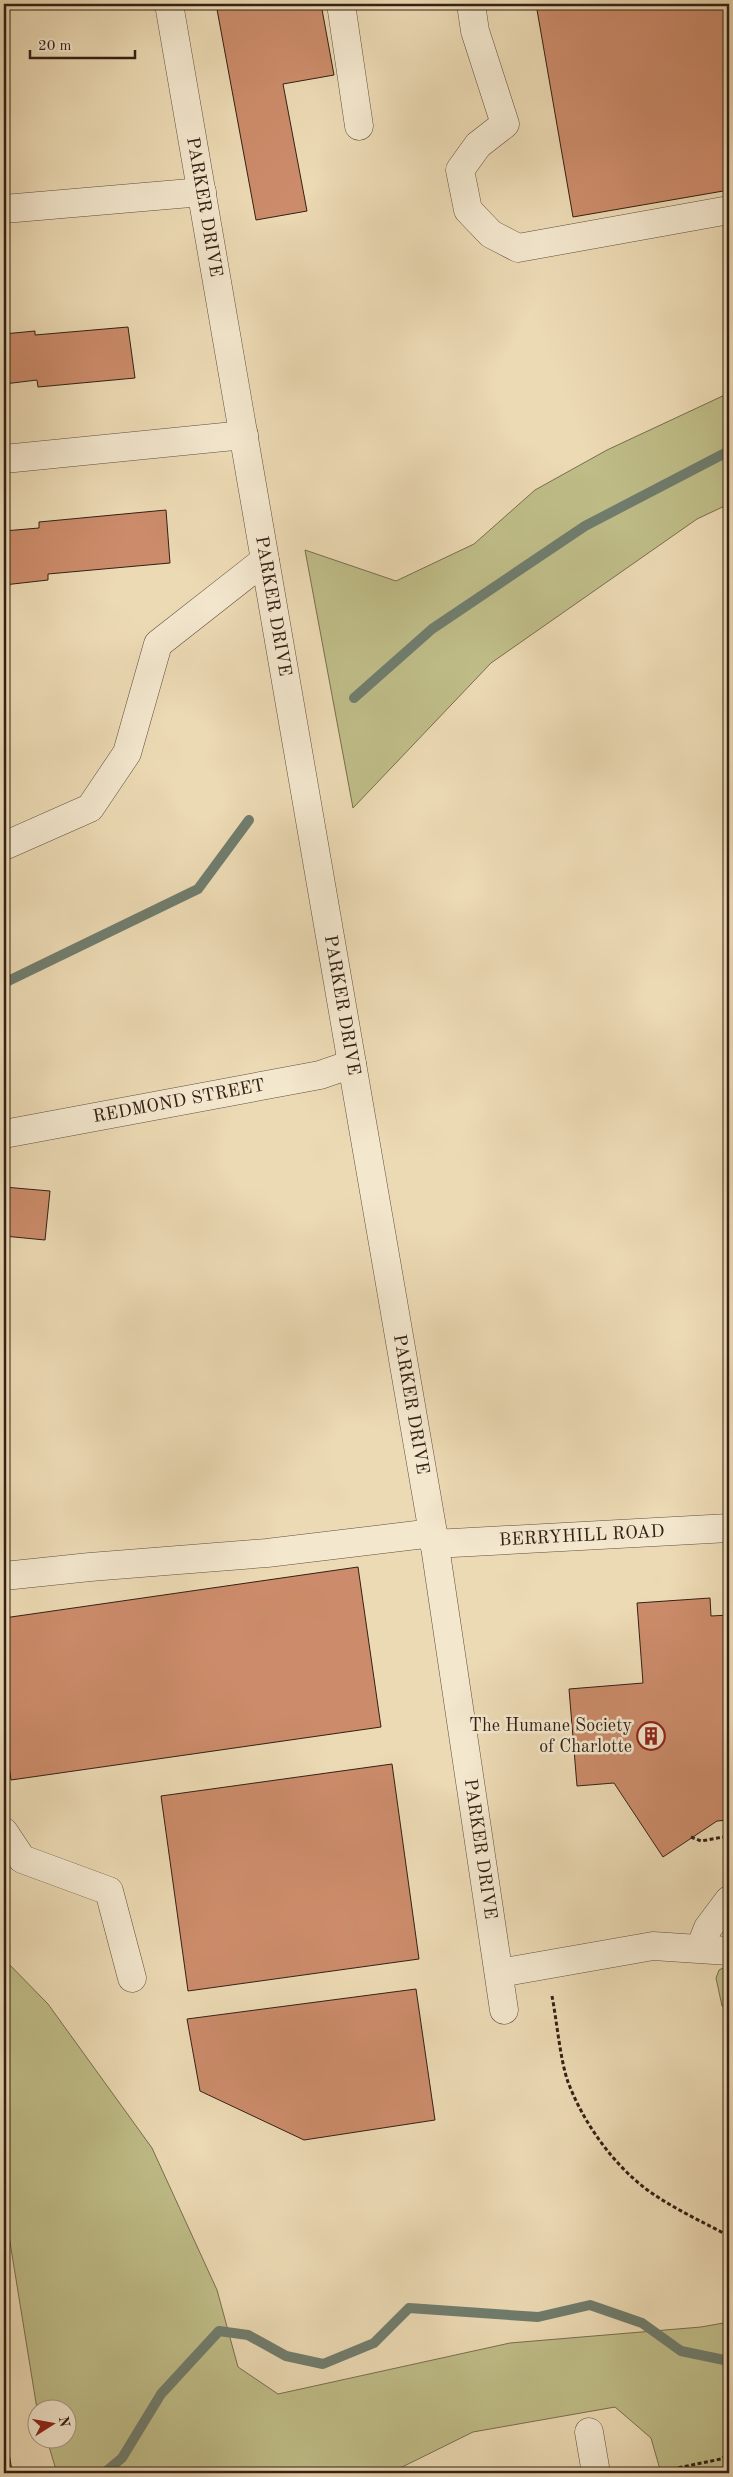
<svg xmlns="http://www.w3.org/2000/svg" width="733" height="2477" font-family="'Old Standard TT',serif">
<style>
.green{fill:#bfbd88;stroke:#796e4e}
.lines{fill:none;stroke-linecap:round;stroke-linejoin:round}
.stream{stroke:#707d6e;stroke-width:10}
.building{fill:#cc8c6b;stroke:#332015}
.minor-casing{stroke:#614e3d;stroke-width:29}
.path{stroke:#332015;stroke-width:3;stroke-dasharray:4 2.5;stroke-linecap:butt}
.minor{stroke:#f3e7ce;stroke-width:28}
.labels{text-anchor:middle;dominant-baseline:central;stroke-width:5;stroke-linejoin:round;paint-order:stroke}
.street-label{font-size:18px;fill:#332015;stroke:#f3e7ce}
.poi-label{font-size:18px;fill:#332015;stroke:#f3e7ce;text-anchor:end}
</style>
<rect width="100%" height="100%" fill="#ecdab4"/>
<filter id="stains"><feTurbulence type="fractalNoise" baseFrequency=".004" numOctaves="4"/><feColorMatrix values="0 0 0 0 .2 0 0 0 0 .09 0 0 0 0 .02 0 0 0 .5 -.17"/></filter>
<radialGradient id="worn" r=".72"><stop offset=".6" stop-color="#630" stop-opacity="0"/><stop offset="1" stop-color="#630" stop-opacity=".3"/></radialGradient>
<path class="green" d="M729,393V504L697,519L491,663L353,808L305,550L396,581L474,544L535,490L607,450Z
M4,1959L48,2004L152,2148L217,2290L238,2367L278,2394L510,2343L701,2327L729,2322V2473H661L651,2438L615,2407L473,2432L390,2473H57L47,2440H68V2410H38L37,2411V2409L4,2205Z
M729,1965V2010L722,2006L716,1978L719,1970Z"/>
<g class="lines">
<path class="stream" d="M354,698L432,629L585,526L729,451
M4,983L198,889L249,820
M104,2473L122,2458L161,2394L219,2331L248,2335L286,2356L323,2364L374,2343L409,2308L538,2317L590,2305L642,2323L681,2351L729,2361"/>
</g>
<path class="building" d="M216,4H321L334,75L283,84L307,211L256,220Z
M536,4H728L729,190L573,217Z
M128,327L135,378L38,387L37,380L4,384V334L35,331V335Z
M166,510L170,563L48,574V580L4,585V531L39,528V522Z
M4,1187L50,1191L45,1240L4,1236Z
M358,1567L381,1727L11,1780L4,1731V1618Z
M710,1598L711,1616L729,1615V1820L717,1821L663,1857L614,1783L577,1786L569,1689L643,1683L637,1603Z
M392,1764L419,1959L188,1991L161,1796Z
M416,1989L435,2120L304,2140L200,2091L187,2019Z
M4,2424L12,2471L4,2473Z"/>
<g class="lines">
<defs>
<g id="minor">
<path id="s1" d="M169,4L433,1533L504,2010"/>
<path d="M341,4L359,126"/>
<path d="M471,4L475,31L505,124L478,145L460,170L468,210L491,234L518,248L729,210"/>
<path d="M4,209L202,192"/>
<path d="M4,459L244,435"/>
<path d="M4,846L90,808L127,753L158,644L265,560"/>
<path id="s2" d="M4,1134L320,1075L352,1064"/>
<path id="s3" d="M434,1544L729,1528"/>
<path d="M4,1576L90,1567L267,1553L433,1533"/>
<path d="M4,1832L22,1859L109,1891L132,1978"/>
<path d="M700,1948L708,1928L729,1900"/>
<path d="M499,1973L653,1946L729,1951"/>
<path d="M589,2432L596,2473"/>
</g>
</defs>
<use href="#minor" class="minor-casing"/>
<path class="path" d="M691,1837L701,1841L729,1836
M552,1996C557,2022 560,2059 568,2082C583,2122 612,2163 646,2189C672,2208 701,2221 729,2236
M653,2473L721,2459L729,2454"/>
<use href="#minor" class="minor"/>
</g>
<defs>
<symbol id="building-ring" viewBox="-11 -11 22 22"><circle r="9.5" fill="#f3e7ce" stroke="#8f2418" stroke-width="1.5"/><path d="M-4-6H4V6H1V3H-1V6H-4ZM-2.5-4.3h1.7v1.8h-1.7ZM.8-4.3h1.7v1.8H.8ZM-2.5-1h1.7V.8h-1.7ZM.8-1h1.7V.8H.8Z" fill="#8f2418"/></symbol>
</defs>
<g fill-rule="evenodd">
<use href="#building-ring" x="635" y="1720" width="32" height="32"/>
</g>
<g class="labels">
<g class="street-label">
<text stroke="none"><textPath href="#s1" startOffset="206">PARKER DRIVE</textPath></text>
<text stroke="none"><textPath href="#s1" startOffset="611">PARKER DRIVE</textPath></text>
<text stroke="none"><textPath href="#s1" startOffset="1016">PARKER DRIVE</textPath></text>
<text stroke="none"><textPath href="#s2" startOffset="178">REDMOND STREET</textPath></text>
<text stroke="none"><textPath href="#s1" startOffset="1421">PARKER DRIVE</textPath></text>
<text stroke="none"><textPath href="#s3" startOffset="148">BERRYHILL ROAD</textPath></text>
<text stroke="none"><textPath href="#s1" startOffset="1871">PARKER DRIVE</textPath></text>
</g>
<g class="poi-label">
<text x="632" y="1726">The Humane Society<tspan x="632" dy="21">of Charlotte</tspan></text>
</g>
</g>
<rect width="733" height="2477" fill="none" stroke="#ecdab4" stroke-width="20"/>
<rect x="5" y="5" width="723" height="2467" fill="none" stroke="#332015" stroke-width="2.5"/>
<rect x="10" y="10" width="713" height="2457" fill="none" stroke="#332015"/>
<g transform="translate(52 2424) rotate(79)"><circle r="24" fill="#f3e7ce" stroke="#a69784"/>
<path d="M0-4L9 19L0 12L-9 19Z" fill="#8f2418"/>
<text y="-8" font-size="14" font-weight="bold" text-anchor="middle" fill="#332015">N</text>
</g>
<path d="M30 50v8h105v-8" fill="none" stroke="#332015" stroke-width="2.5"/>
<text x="38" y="50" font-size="15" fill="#332015" stroke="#f3e7ce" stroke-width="4" paint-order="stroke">20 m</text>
<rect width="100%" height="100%" filter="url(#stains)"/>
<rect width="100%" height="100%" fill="url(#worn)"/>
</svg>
